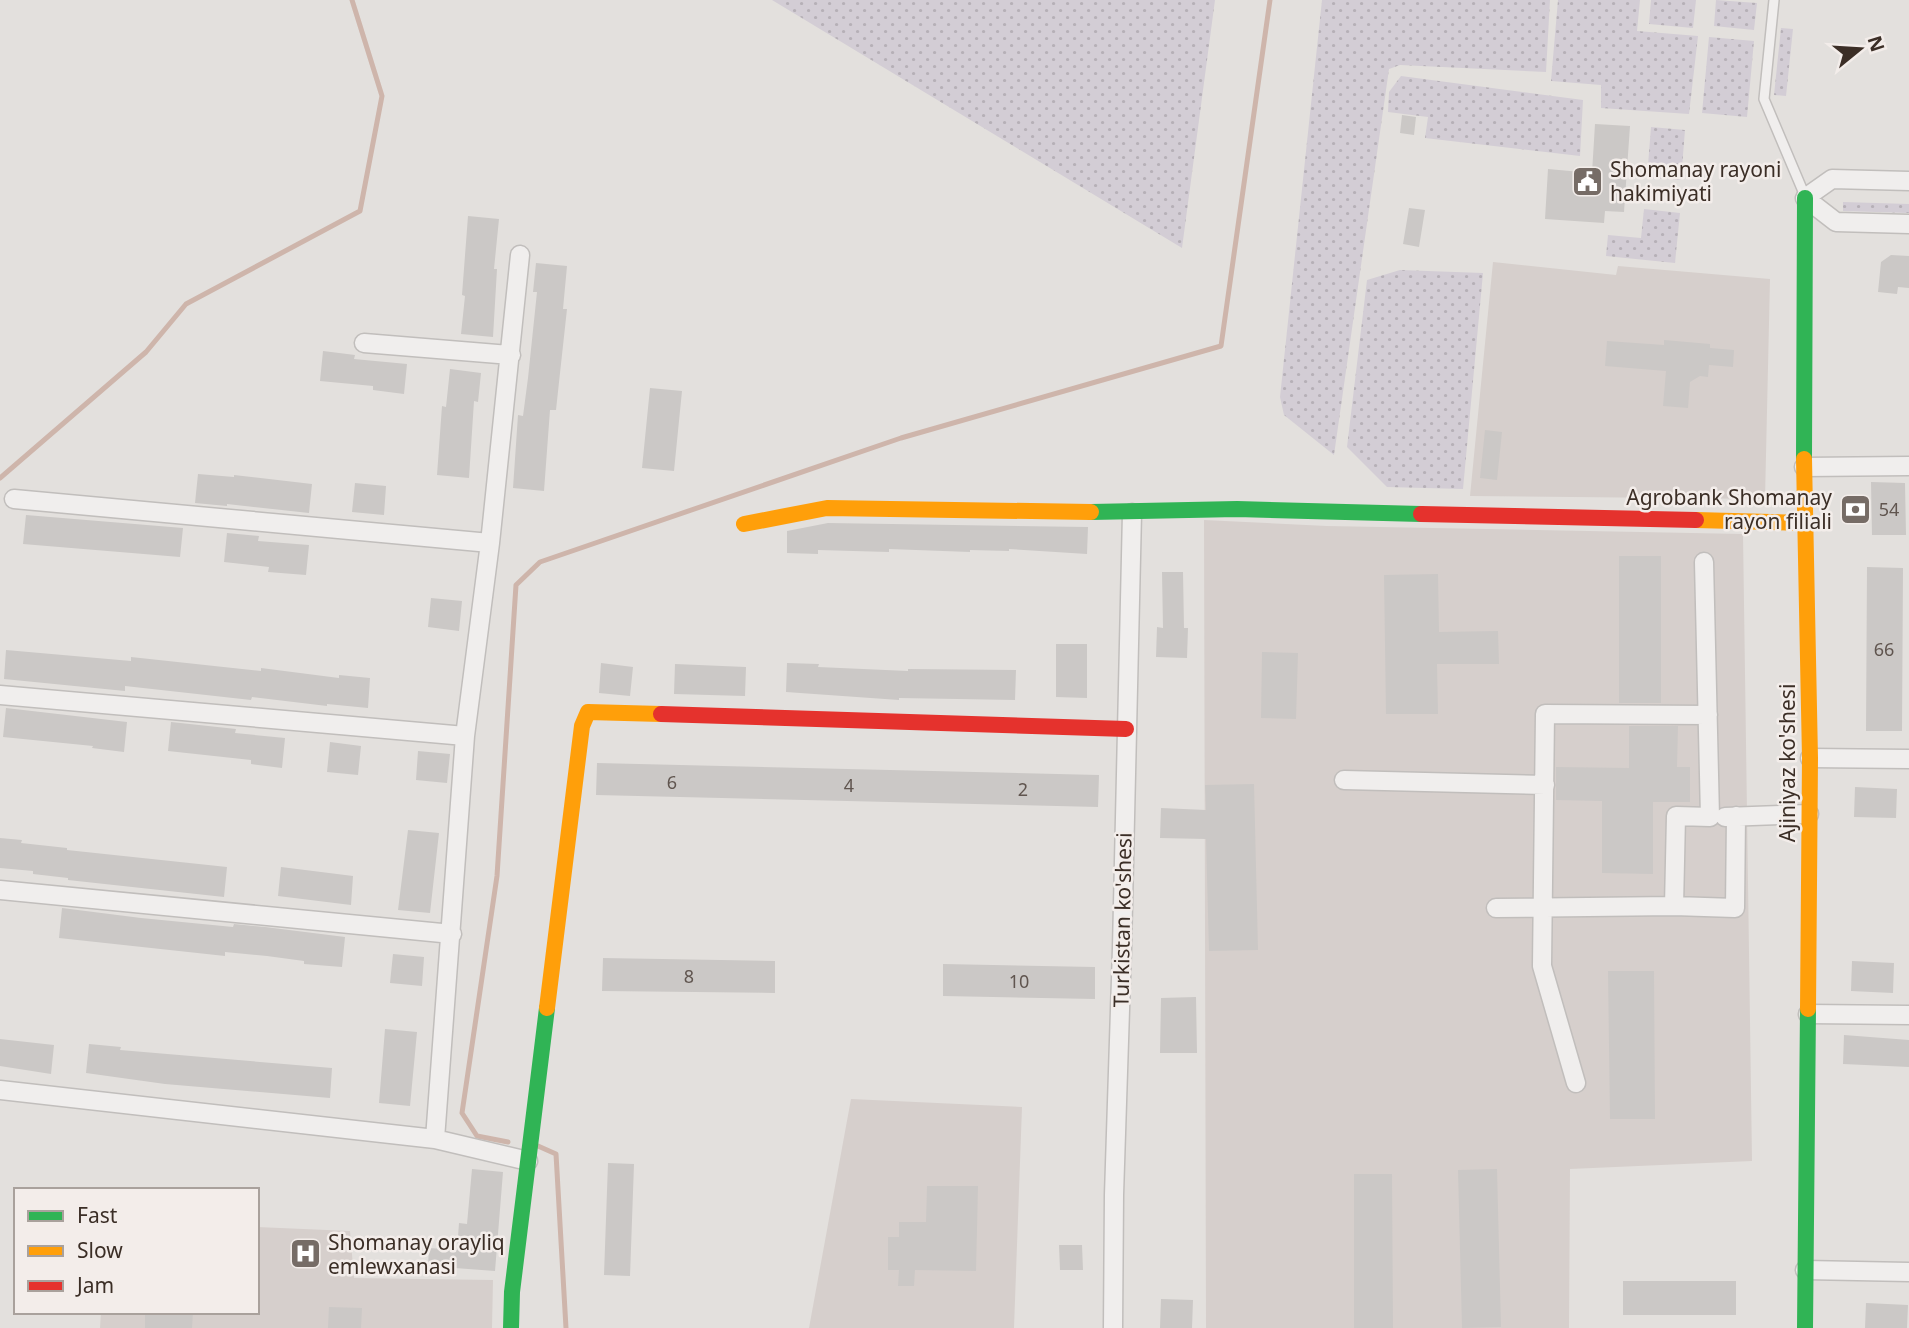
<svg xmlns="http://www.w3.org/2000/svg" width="1909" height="1328" font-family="'Noto Sans',sans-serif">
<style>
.built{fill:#d6cfcc}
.grass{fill:url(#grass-dots)}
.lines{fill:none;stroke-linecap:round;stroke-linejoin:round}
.stream{stroke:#ceb5ab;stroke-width:5}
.building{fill:#cbc8c6}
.lane-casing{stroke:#c1bebc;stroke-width:12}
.street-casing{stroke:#c1bebc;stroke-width:21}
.lane{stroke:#f0eeed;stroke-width:9}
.street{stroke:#f0eeed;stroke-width:18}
.fast{stroke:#30b455;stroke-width:16}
.slow{stroke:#ff9f0a;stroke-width:16}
.jam{stroke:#e5322d;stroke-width:16}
.labels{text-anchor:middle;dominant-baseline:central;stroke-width:5;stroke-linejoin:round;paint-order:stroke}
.number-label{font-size:18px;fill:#60554f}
.poi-label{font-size:21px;fill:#3b2e26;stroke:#f3edea;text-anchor:start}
.street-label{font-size:21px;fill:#3b2e26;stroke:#f3edea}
</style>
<defs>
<pattern id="grass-dots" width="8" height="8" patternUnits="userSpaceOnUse" patternTransform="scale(1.75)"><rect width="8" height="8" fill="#d3cdd5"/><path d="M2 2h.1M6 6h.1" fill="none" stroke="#b6b0b7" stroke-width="1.8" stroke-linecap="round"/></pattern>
</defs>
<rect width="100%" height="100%" fill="#e3e0dd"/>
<path class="built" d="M1493,262L1616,275L1618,266L1770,279L1765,499L1470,496Z
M1204,520L1327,526L1743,534L1752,1161L1570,1169L1569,1328H1206Z
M851,1099L1022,1107L1014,1328H809Z
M257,1227L350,1231L354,1278L493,1280L492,1328H100L101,1312H257Z"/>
<path class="grass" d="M772,0H1215L1182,248Z
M1322,0H1550L1546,72L1400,65L1389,69L1334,455L1284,415L1280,397Z
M1558,0H1640L1637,31L1698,36L1689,114L1601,108V85L1551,81Z
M1651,0H1696L1693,28L1649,24Z
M1716,0L1757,3L1754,30L1714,26Z
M1781,28L1793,29L1786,96L1774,95Z
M1709,37L1754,41L1747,117L1702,113Z
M1401,76L1583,100L1580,156L1425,138L1428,117L1388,112L1389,92Z
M1651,127L1685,130L1681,180L1647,178Z
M1843,202L1909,204V213L1843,211Z
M1644,209L1680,213L1675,263L1606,256L1608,235L1641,238Z
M1400,270L1483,273L1463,489L1387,487L1347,447L1367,280Z"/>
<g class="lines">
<path class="stream" d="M0,478L146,352L186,304L360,211L382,96L352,0
M508,1142L477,1136L462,1113L497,876L516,585L540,562L901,438L1221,346L1270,0
M538,1146L556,1154L566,1328"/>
</g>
<path class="building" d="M1402,115L1416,117L1414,135L1400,133Z
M1595,124L1630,126L1624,212L1605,211L1604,223L1545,219L1548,169L1592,173Z
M1409,208L1425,210L1419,247L1403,244Z
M468,216L499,219L494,269H497L493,337L461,334L465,296L462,295Z
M1891,255L1909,256V288L1898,287L1897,294L1878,292L1881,262Z
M536,263L567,266L563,309H567L560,373L556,410H550L544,491L513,488L518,415L523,416L528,378L537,292H533Z
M1664,340L1710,344V348L1734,350L1733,367L1709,365L1708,377L1700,376L1690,382L1688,408L1663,406L1666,371L1605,366L1607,341L1664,345Z
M323,351L355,355L354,359L407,364L404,394L373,390V386L320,381Z
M450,369L481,373L478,402L474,401L469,478L437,475L442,406L446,407Z
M650,388L682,391L674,471L642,468Z
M1485,430L1502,432L1497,480L1480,478Z
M198,474L234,477V475L312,484L309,513L227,504V506L195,503Z
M1871,482L1905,483L1906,535H1872Z
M355,483L386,486L384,515L352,512Z
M26,515L183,528L180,557L23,544Z
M828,523L1088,527L1087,554L1009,549V551L970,550V552L889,549V552L818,550V554L787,553V531Z
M227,533L259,536L258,541L309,545L306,575L268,572L269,567L224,562Z
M1619,556H1661V703H1619Z
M1867,567L1903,568L1902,731H1866Z
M1162,572H1183L1184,628H1188L1187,658L1156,657L1157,627L1163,628Z
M1438,574L1439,632L1498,631L1499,664H1437L1438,714H1386L1384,575Z
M431,598L462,601L459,631L428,627Z
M1056,644H1087V698L1056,697Z
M6,650L131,661V657L261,671V668L339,678V675L370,678L368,708L327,704V706L252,697L251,700L125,686V691L4,679Z
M1262,652L1298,653L1296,719L1261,718Z
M601,663L633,667L630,696L599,693Z
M787,663L819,664L818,667L908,671V669L1016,670L1015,700L899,698V700L786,692Z
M675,664L746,667L745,696L674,694Z
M6,708L127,722L124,752L92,748L93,746L3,737Z
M171,722L236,729L235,733L285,738L282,768L251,764V760L168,751Z
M1629,726H1678L1677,767H1690V802H1653V874L1602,873V801L1556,800V767L1629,768Z
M330,742L361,746L358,775L327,772Z
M418,751L450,754L447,783L416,780Z
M597,763L1099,775L1098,807L596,795Z
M1254,784L1258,950L1209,951L1206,839L1160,838L1161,808L1206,810L1205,785Z
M1855,787L1897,789L1896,818L1854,817Z
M408,830L439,833L430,913L398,910Z
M0,838L22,840L21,843L67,848V850L227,867L224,897L68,880V878L33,874V871L0,868Z
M281,867L353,876L351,905L278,896Z
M62,908L141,918L233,927L234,924L265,927L345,937L342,967L304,964V961L267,956L225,952V956L59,938Z
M393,954L424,957L422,986L390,983Z
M603,958L775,961V993L602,991Z
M1852,961L1894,963L1893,993L1851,991Z
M943,964L1095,967V999L943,996Z
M1608,971H1654L1655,1119H1610Z
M1196,997L1197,1053H1160L1161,998Z
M385,1029L417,1032L410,1106L379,1103Z
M1844,1035L1909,1040V1067L1843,1064Z
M0,1039L54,1045L51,1074L0,1066Z
M89,1044L121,1047L120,1050L332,1068L330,1098L165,1084L86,1073Z
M608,1163L634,1164L630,1276L604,1275Z
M472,1169L503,1172L495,1271L428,1266L429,1248L457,1250L459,1223L467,1224Z
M1497,1169L1501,1327L1462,1328L1458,1170Z
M1354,1174H1392L1393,1328H1354Z
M927,1186H978L976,1271L915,1270L914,1286H898L899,1270H888V1237H899V1222H926Z
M1059,1245H1082L1083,1270H1060Z
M1623,1281H1736V1315H1623Z
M1161,1299L1193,1300L1192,1328H1160Z
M1866,1303L1908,1305L1907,1328H1865Z
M329,1307L362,1308L361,1328H328Z
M145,1312H193L192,1328H145Z"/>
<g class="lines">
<defs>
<path id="lane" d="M1774,0L1764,99L1805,196"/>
<path id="street" d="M1909,181L1832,179L1805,198L1836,222L1909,224
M364,343L511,355
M1804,467L1909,466
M14,499L490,543
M0,695L465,736
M1810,758L1909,759
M1344,780L1545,785
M1725,817L1809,814
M0,890L452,934
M1674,906L1676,816L1710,817L1704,562
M1496,908L1674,906L1735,908L1736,816
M1808,1014L1909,1015
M1576,1083L1542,966L1545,714L1708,715
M0,1090L435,1139L528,1161
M435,1139L465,736L490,543L520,255
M1805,1270L1909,1272
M1113,1328L1114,1195L1122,948L1132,513"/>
</defs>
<use href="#lane" class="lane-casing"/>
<use href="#street" class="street-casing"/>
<use href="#lane" class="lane"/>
<use href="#street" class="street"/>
<path class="fast" d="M1804,459L1805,198
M1091,512L1237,509L1421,514
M511,1328L512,1292L547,1008
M1805,1328L1808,1009"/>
<path class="slow" d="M1804,459L1810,758L1808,1009
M1696,520L1804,523
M744,524L827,508L1091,512
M547,1008L582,726L588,712L661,714"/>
<path class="jam" d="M1421,514L1696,520
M661,714L1126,729"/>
</g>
<defs>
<symbol id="civic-square" viewBox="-11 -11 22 22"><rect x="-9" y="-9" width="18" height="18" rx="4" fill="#766c66" stroke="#f3edea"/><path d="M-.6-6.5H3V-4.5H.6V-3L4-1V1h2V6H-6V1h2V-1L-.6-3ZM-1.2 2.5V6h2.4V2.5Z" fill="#fff"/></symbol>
<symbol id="bank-square" viewBox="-11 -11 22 22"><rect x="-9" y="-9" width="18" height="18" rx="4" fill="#766c66" stroke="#f3edea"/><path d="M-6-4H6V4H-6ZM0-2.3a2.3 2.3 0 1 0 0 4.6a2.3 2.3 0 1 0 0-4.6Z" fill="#fff"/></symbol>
<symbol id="hospital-square" viewBox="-11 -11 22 22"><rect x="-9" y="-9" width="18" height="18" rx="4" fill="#766c66" stroke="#f3edea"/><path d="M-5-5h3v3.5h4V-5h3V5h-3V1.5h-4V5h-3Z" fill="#fff"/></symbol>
</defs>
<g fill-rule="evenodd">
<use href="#civic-square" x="1570" y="164" width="35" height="35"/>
<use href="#bank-square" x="1838" y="492" width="35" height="35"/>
<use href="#hospital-square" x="288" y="1236" width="35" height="35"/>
</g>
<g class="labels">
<g class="number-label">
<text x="1889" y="509">54</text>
<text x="1884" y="649">66</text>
<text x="672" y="782">6</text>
<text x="849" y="785">4</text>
<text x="1023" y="789">2</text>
<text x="689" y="976">8</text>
<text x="1019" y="981">10</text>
</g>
<g class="poi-label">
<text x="1610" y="169">Shomanay rayoni<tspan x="1610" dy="24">hakimiyati</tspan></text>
<text x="1832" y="497" text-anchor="end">Agrobank Shomanay<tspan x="1832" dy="24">rayon filiali</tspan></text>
<text x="328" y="1242">Shomanay orayliq<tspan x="328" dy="24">emlewxanasi</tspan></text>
</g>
<g class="street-label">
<text transform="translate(1787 763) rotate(-90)">Ajiniyaz ko'shesi</text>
<text transform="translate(1122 920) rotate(-89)">Turkistan ko'shesi</text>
</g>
</g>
<rect x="14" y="1188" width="245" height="126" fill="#f3edea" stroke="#a9a19c" stroke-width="2"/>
<rect x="28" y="1211" width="35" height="10" fill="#30b455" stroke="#a9a19c" stroke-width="2"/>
<text x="77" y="1223" font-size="21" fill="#3b2e26">Fast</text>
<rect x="28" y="1246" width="35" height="10" fill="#ff9f0a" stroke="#a9a19c" stroke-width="2"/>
<text x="77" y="1258" font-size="21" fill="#3b2e26">Slow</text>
<rect x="28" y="1281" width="35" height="10" fill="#e5322d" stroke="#a9a19c" stroke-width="2"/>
<text x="77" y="1293" font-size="21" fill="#3b2e26">Jam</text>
<g transform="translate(1860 49) rotate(72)" stroke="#f3edea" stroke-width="5" paint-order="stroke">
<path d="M0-5L12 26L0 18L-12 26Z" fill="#3b2e26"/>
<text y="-10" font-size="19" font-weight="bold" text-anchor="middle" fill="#3b2e26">N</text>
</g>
</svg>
